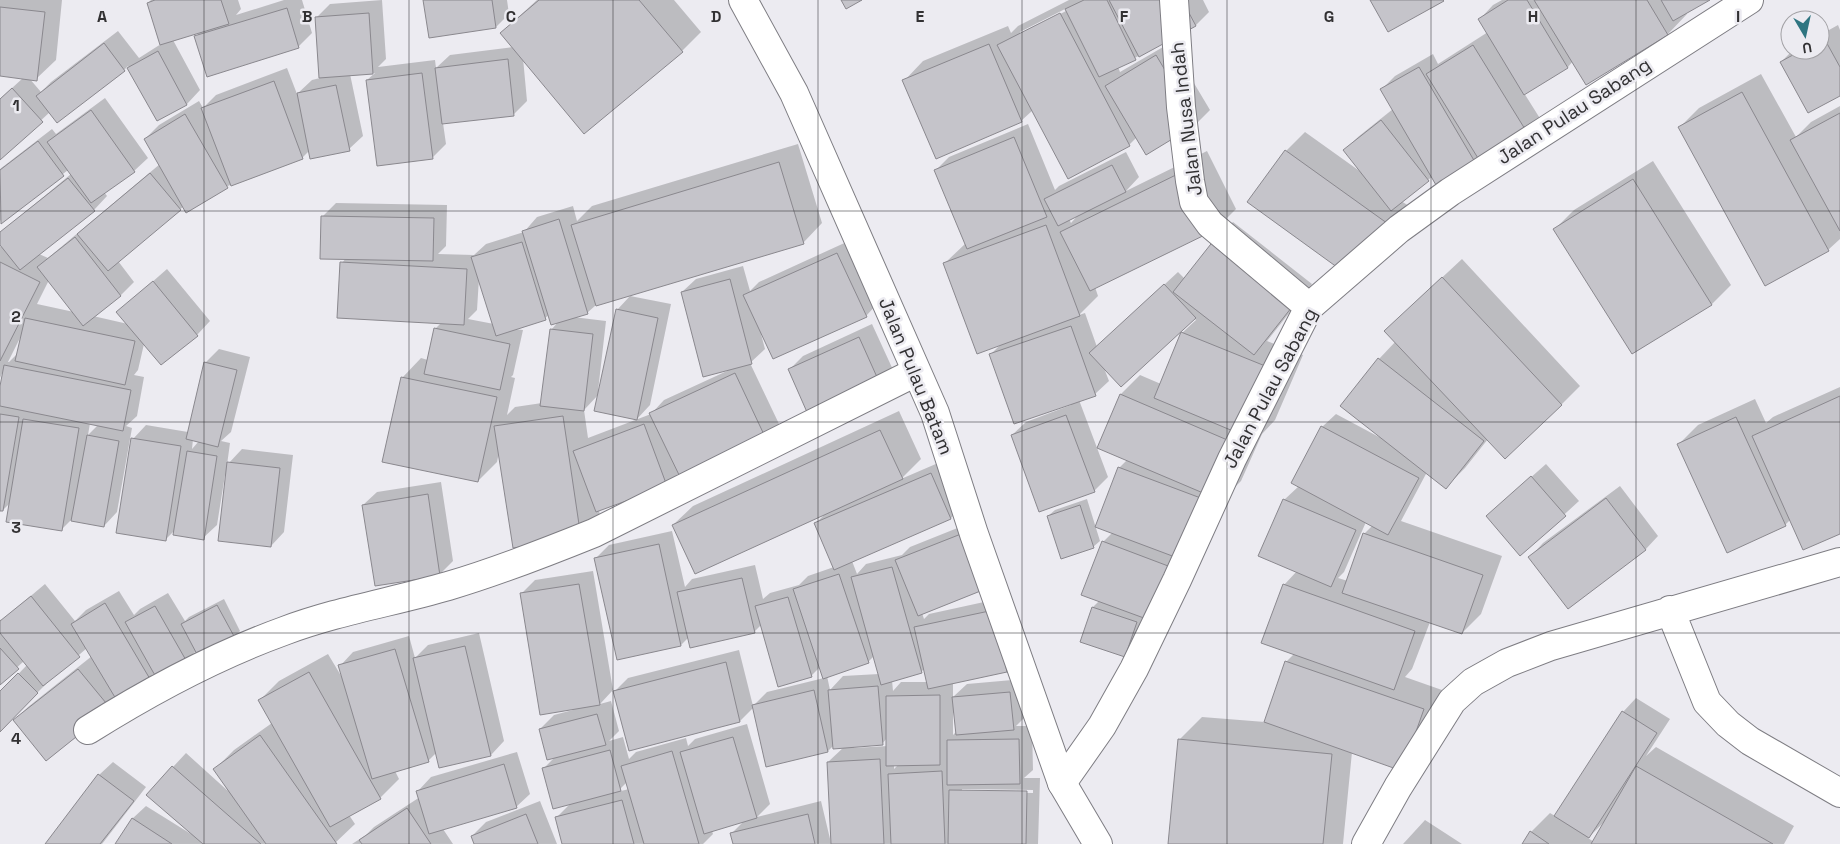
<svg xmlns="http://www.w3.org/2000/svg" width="1840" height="844" font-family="'Space Grotesk',sans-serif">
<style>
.shadow{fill:#0003;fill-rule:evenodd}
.building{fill:#c5c4ca;stroke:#8a888e}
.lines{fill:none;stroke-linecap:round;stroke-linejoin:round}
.minor-casing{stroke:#7e7d83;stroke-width:30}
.highway-casing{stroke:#7e7d83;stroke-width:30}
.minor{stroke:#fff;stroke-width:28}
.highway{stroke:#fff;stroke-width:28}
.grid{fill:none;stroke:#323133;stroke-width:1;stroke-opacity:0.55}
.labels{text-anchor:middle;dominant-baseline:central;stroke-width:5;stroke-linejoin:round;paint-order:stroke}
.street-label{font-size:19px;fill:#323133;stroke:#ecebf1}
.grid-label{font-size:16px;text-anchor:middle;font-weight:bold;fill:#323133;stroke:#ecebf1;stroke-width:5;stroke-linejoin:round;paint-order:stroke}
</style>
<rect width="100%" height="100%" fill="#ecebf1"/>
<path class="shadow" d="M0,0H62L56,60L36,79L29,78L41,92L51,82L118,31L139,58L161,44L148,3L151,0H238L241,9L236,15L284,0H302L312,33L298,47L196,37L201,31L173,40L200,90L187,104L157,120L128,66L124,70L50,112L0,158V99L23,78L0,75Z
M382,0L386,59L378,67L435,60L436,68L450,55L513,47L501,33L537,0H674L701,32L682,51L523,58L527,101L514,114L443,123L446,144L432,158L367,80L375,73L350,74L363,136L349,149L310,150L302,158L230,185L184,206L118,261L134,282L121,295L93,316L128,324L118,312L167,269L210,321L197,335L144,344L138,370L134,375L144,377L137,416L126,426L132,428L117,512L104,526L71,520L61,530L11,502L3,510H0V393L3,371L0,378V247L2,245L0,243V233L71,174L68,170L2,222L0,220V169L52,129L56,134L105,98L148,158L134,171L104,192L107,196L94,210L39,254L48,258L160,164L145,139L159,125L199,101L203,108L216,95L287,68L297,94L312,80L320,78L316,18L330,4ZM49,280L74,312L37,304ZM20,338L18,353L9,362H8ZM90,423L99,424L88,435Z
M424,0H507L509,14L496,27Z
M1069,0H1203L1209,12L1196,25L1118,67L1120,72L1170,43L1210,110L1197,123L1137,137L1129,145L1068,178L1033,110L1021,121L904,81L923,61L1008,26L1011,33L1018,26ZM1065,9L1066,11L1020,35V32Z
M1502,0H1707L1686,13L1687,14L1668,34L1586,83L1573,61L1568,67L1524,93L1541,120L1492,155L1433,176L1401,201L1409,206L1371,257L1286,151L1305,132L1361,172L1345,150L1358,137L1393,109L1382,89L1395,76L1433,54L1438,64L1488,32L1480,19L1493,5Z
M1838,25L1840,30V94L1781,62L1793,50H1820V35Z
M1761,74L1796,137L1811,122L1840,106V239L1828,250L1680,127L1699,108Z
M1028,124L1055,190L1059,186L1126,152L1139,177L1126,191L1207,151L1236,209L1217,228L1095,287L1098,296L1079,315L1085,313L1097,347L1178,272L1185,279L1219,236L1233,222L1312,284L1267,341L1303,355L1275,420L1262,434L1241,481L1222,500L1143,616L1131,649L1124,656L1082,641L1093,607L1100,600L1103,542L1113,532L1119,468L1128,459L1099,447L1121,394L1140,375L1161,384L1182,333L1196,320L1194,318L1104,368L1109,381L1095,394L1079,400L1108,477L1094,491L1012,435L1026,422L1071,405L1070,403L991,354L1002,343L945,263L966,243L936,170L949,157ZM1079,214L1071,223L1069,219Z
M798,144L822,223L803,243L596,305L587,313L573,317L606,321L598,391H600L617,310L630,296L671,304L650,405L637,419L599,394L584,410L588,438L651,414L664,400L727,371L682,292L696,279L743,266L750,291L759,282L851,240L879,302L866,316L761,334L765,349L750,363L780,426L679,473L666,485L599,510L600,517L581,536L499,452L497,462L478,481L402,378L421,358L428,360L436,328L441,323L342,263L346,258L322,217L336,203L447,205L446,246L438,254L474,255L486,244L524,232L537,217L573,206L577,221L592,206ZM479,278L494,324L468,319L477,310ZM549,315L559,321L551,330L542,403L515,407L507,415L515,378L511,377L513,375L523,330L514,329L545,318Z
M1653,161L1731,285L1712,304L1633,353L1555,229L1574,210Z
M1462,259L1580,386L1561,405L1488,439L1465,468L1446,487L1427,472L1401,521L1502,556L1481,614L1462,633L1430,622L1412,669L1405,677L1442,690L1421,750L1352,752L1343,844H1169L1179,740L1202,717L1265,722L1286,662L1294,654L1284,585L1297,571L1284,500L1299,486L1322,427L1336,414L1379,437V359L1396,341L1405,312ZM1366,522L1373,525L1364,534L1348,581L1338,578L1344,572Z
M872,324L894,372L811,417L789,370L803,356Z
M219,349L250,357L231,432L221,441L230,443L227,465L242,449L293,455L284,532L271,546L227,476L225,475L217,525L203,538L175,530L165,540L133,439L146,425L188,432L205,363ZM193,439L199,441L192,449Z
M1840,387V533L1791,519L1785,525L1679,444L1698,425L1755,399L1766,423L1773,417Z
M899,411L921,459L901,479L945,460L964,505L951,518L852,561L857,574L866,564L902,555L910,547L975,521L922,613L924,619L929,614L1007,597L1020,657L1007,671L953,683V697L967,684L1024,679L1027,715L1016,726H1032L1033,770L1024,778H1040L1038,844H734L732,833L744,821L712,831L713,834L703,844H563L556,818L572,802L544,768L555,757L540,729L554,715L573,710L521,594L535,580L593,571L613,690L600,704L611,701L619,731L609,741L623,737L629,759L636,752L686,738L688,746L695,739L747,724L770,804L757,817L821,801L831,843L828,762L844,747L834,745L828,751L754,707L740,721L630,750L614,692L628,678L739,650L753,706L767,692L824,678L820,667L811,676L761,625L754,632L689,637L681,645L595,559L609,545L672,531L685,587L692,579L755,565L763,599L770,593L799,585L808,576L834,567L815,524L825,514L673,525L693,506ZM874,656L879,674L843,676L830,690L827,676L868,662ZM925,668L928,682H901L893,691L892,680L921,672ZM953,713H955L957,731L953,735ZM887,738L888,746L854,748V746L882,744ZM894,764H899L894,769ZM627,782L629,789L617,792ZM962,789L1033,790V793L962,792Z
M1546,464L1579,501L1521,554L1487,516Z
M441,482L453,561L440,574L363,505L377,492Z
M1620,486L1658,536L1645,550L1530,557L1543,543Z
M1087,499L1100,541L1093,547L1048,516L1055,510Z
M45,584L75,621L86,610L119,591L134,615L140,609L168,593L185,621L189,617L224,599L240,631L234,637L196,651L186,661L155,672L149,678L122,693L110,708L15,720L28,707L92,656L87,648L51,679L0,730V693L27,665L24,661L0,683V619L1,621Z
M479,633L504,741L491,755L437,752L428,761L395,771L399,779L380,798L349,815L355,824L334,844H117L132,819L146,806L191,834L173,767L186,753L228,791L215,769L234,750L272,723L260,700L279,681L328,654L343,679L340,666L353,652L409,636L415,658L428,645Z
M1636,698L1670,719L1646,756L1656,747L1794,826L1784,844H1523L1531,832L1550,813L1555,816L1623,712ZM1605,821L1594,842L1588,838Z
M517,752L530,794L516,807L443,829L453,844H352L366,835L374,827L420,797L418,791L431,777Z
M113,762L146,787L102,844H46L99,775Z
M540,801L557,844H475L472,836L486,822Z
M1425,820L1462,844H1403Z"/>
<path class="building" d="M155,0H221L229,24L160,45L147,3Z
M423,0H492L496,28L429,38Z
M539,0H639L683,52L584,134L500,33Z
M841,0H862L846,9Z
M1084,0H1107L1136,60L1099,77L1065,9Z
M1109,0H1182L1196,26L1139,57Z
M1370,0H1443L1444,1L1388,32Z
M1508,0H1527L1568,68L1524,95L1478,19Z
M1534,0H1647L1668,35L1586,85Z
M1661,0H1710L1673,21Z
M0,7L45,12L37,81L0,76Z
M287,8L299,48L207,77L194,36Z
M369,13L373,74L319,78L315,17Z
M1060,13L1130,146L1068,179L997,45Z
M1824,38L1840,67V96L1808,113L1780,62L1802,50H1820V40Z
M104,43L125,71L57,123L36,96Z
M989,44L1022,122L936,159L902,80Z
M1473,45L1528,134L1481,163L1426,74Z
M158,51L187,105L157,121L127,68Z
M1156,55L1197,124L1146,155L1105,86Z
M508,59L514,116L442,124L435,68Z
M1419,67L1482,174L1443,197L1380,89Z
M422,73L433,159L377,166L366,80Z
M274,81L303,159L231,186L201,108Z
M336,85L350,151L310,159L297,93Z
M12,88L43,122L0,160V99Z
M1742,92L1829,251L1765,286L1678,127Z
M91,110L135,172L91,203L47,142Z
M1840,113V231L1790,140Z
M185,114L228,188L186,213L144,139Z
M1381,120L1429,181L1391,211L1343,150Z
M1014,137L1047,217L967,249L934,170Z
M38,141L64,176L1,224L0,170Z
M1285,150L1391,226L1352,278L1247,202Z
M779,162L804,244L596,306L571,225Z
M1112,165L1126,192L1058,226L1044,199Z
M1188,169L1217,229L1090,291L1060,232Z
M150,173L181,210L108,271L77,234Z
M68,178L95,211L20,270L0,245V232Z
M1633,179L1712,305L1632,354L1553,229Z
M321,216L434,218L433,261L320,259Z
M559,219L588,314L551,325L522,231Z
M1046,225L1080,316L977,354L943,263Z
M1218,235L1299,298L1254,355L1173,292Z
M75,237L121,296L83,326L37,267Z
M522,242L546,320L496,336L471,257Z
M837,253L867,317L773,359L743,295Z
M0,262L40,282L0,361Z
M340,262L467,269L464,325L337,318Z
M1442,277L1562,405L1505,459L1384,331Z
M730,279L752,364L703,377L681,292Z
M153,281L198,336L161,365L116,312Z
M1164,284L1196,318L1121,387L1089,353Z
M616,309L658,318L637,420L594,411Z
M25,318L135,341L125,385L15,361Z
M1071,326L1096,396L1014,424L989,354Z
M434,328L510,344L500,390L424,374Z
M550,329L593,334L584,411L540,406Z
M1181,332L1285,374L1257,441L1154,398Z
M859,337L881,386L810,419L788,369Z
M1378,358L1484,441L1446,489L1340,406Z
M204,362L237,370L218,447L186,439Z
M4,365L131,390L123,431L0,406V386Z
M735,373L767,441L682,481L649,413Z
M401,377L497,397L478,482L382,462Z
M1120,394L1246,448L1222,501L1097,448Z
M1840,396V534L1803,550L1752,436Z
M0,414L19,417L3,511H0Z
M1066,415L1095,492L1039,512L1011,435Z
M563,416L581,538L513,548L494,426Z
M1736,417L1786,526L1727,553L1677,444Z
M23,419L79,428L62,531L6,522Z
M644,424L667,486L596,512L573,451Z
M1321,426L1419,478L1388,535L1291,483Z
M880,430L903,479L695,574L672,525Z
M87,435L119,441L104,527L71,521Z
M131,438L181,446L166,541L116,533Z
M187,451L217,456L204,540L173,535Z
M227,462L280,468L271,547L218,541Z
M1118,467L1214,503L1191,563L1095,527Z
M931,473L951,519L834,570L814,523Z
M1531,476L1566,516L1520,556L1486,516Z
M428,494L440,576L375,586L362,505Z
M1606,498L1646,550L1568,609L1528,557Z
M1283,499L1356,530L1331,587L1258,556Z
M1080,505L1094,548L1061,559L1047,516Z
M1363,533L1483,575L1462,634L1342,593Z
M961,534L983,590L918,616L895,560Z
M1102,541L1184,572L1163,625L1081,595Z
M659,544L681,646L617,660L594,558Z
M892,567L922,673L881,685L851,577Z
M839,574L869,663L823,679L793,589Z
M742,578L755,633L690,648L677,592Z
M579,584L600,705L540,715L520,593Z
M1283,584L1415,631L1394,690L1261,643Z
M31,596L80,657L43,686L0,633V621Z
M788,597L812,677L778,687L755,606Z
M105,603L150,679L116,699L71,624Z
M217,605L235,638L199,658L181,624Z
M155,606L187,662L157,679L125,622Z
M1092,607L1137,622L1125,657L1080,642Z
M994,610L1007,672L928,689L914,627Z
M465,646L491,756L439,768L413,658Z
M0,648L19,669L0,685Z
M395,649L429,762L372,779L338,665Z
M1285,661L1424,709L1402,771L1264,722Z
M726,662L740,722L629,751L613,691Z
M78,669L111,709L46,761L13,720Z
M309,672L381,799L330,827L258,700Z
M18,673L38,693L0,732V691Z
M878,686L883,745L833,749L828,690Z
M814,690L828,752L766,767L752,705Z
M1010,692L1014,730L956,735L952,697Z
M940,695V765L886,766V696Z
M1622,711L1657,733L1589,838L1554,816Z
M597,714L606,745L547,760L539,729Z
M260,735L337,844H266L213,769Z
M733,737L757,818L704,834L680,752Z
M1019,739L1020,784L947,785V740Z
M1178,739L1332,754L1323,844H1168Z
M610,750L621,791L553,809L542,768Z
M672,751L699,844H644L621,766Z
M880,759L884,844H831L827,762Z
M504,764L517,808L429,834L416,791Z
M172,766L261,844H203L146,795Z
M1636,766L1773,844H1591Z
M942,771L945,844H891L888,774Z
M98,774L134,801L100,844H45Z
M949,790L1027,791L1026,844H948Z
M622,800L634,844H562L555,817Z
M407,808L431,844H362L359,840Z
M526,814L538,844H474L471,836Z
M808,814L815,844H733L730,833Z
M132,818L172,844H115Z
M1530,831L1549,844H1522Z"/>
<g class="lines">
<defs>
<path id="minor" d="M1174,0L1181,107L1190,181L1194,202L1210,224L1309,307
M1670,610L1707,702L1728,724L1750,741L1840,793
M88,730C150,691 215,656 284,631C337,611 393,602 448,586C496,572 547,552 594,533L916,372
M1062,783L1102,726L1134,669L1177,580L1232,459L1309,307L1399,229L1450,192L1749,0
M1366,844L1398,787L1452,701L1473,682L1507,663L1551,646L1840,562"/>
<path id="highway" d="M743,0L794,93L935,413L974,534L1062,783L1098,844"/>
</defs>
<use href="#minor" class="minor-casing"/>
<use href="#highway" class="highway-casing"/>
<use href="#minor" class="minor"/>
<use href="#highway" class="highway"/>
</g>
<path class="grid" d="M204,0V844M409,0V844M613,0V844M818,0V844M1022,0V844M1227,0V844M1431,0V844M1636,0V844M0,211H1840M0,422H1840M0,633H1840"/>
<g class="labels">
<g class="street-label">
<text transform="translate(1574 111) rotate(-33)">Jalan Pulau Sabang</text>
<text transform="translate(1186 119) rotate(-97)">Jalan Nusa Indah</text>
<text transform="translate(916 376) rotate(68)">Jalan Pulau Batam</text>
<text transform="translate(1270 388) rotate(-62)">Jalan Pulau Sabang</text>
</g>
</g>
<g class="grid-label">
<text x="102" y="22">A</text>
<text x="307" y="22">B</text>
<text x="511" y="22">C</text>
<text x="716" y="22">D</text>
<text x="920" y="22">E</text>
<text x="1124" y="22">F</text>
<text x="1329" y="22">G</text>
<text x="1533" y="22">H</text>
<text x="1738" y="22">I</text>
<text x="16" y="111">1</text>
<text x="16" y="322">2</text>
<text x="16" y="533">3</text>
<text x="16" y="744">4</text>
</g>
<g transform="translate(1805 35) rotate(171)"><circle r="24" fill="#ecebf1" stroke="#a2a1a5"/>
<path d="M0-4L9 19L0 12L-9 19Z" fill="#2e7581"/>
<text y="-8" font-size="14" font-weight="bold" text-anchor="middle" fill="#323133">U</text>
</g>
</svg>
